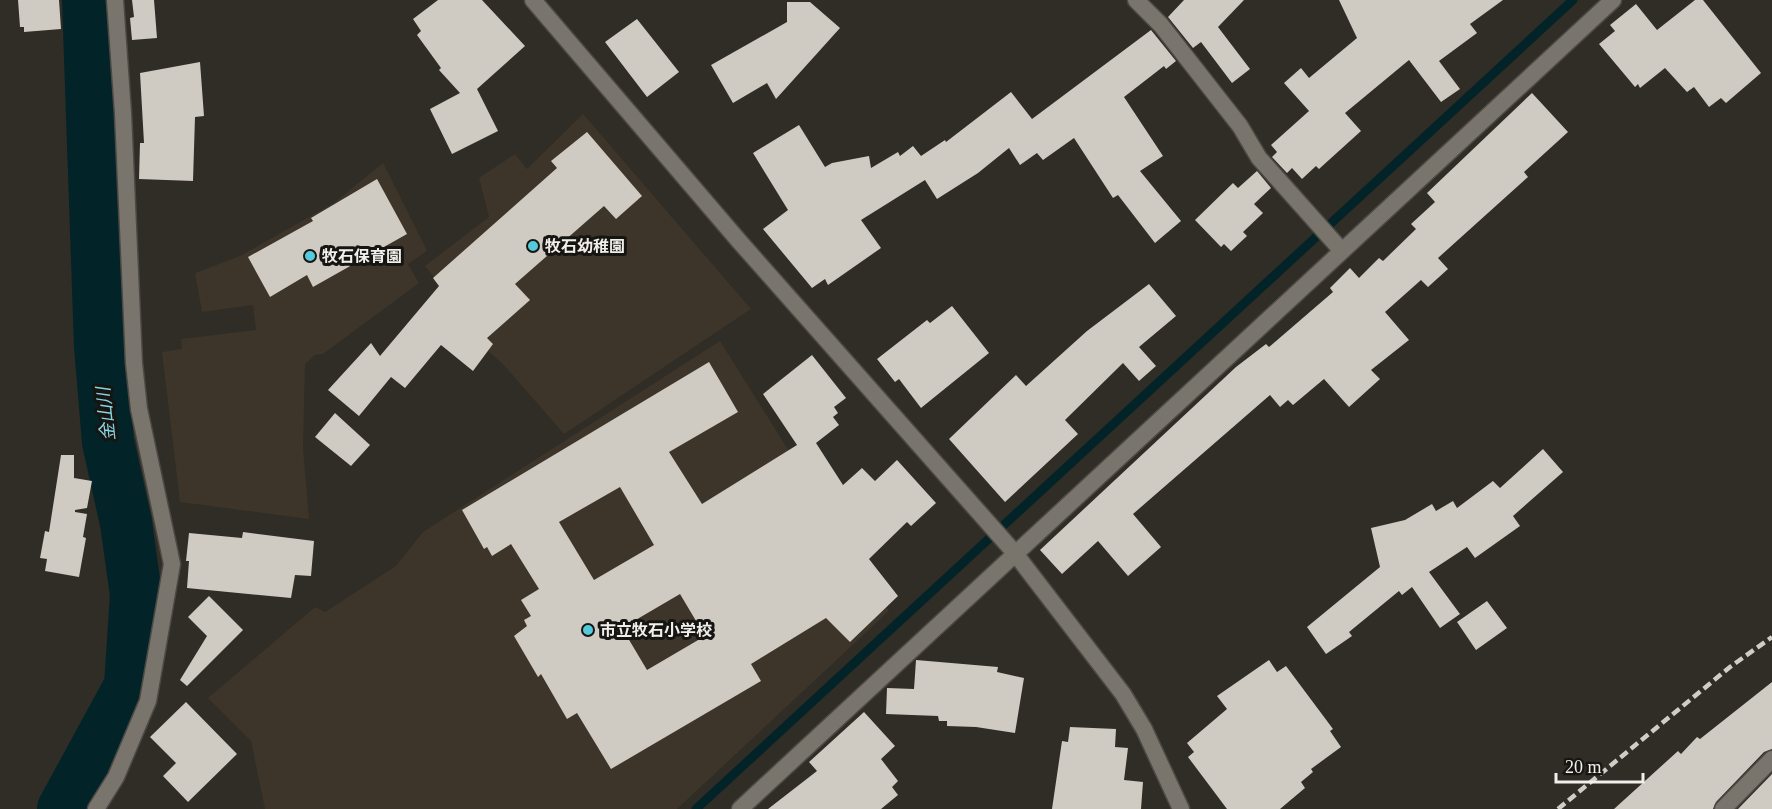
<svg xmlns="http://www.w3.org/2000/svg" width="1772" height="809" font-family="'Times New Roman','Noto Sans JP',serif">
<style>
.built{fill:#3d3529}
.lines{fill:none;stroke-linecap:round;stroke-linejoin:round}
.stream{stroke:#022328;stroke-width:9}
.river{stroke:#022328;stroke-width:52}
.building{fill:#cfcac2;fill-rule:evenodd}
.minor-casing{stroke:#4c4944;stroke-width:19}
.tertiary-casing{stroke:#4c4944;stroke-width:19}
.minor{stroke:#79756d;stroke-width:16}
.tertiary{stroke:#79756d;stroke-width:16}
.rail{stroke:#d0cdc9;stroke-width:4.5;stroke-dasharray:9 4.5;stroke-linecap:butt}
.poi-dot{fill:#54cadd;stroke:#171512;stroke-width:2}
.labels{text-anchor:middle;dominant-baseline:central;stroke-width:6;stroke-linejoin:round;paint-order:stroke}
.poi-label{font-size:16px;font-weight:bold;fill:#f1efeb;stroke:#171512;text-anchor:start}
.water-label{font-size:18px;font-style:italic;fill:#88d5e2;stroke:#171512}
</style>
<rect width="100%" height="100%" fill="#302c26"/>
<path class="built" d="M583,114L751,309L564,434L503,364L435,304L442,287L425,266L489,217L479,178L515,154L527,169Z
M383,163L427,251L408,264L419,283L323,354L315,355L305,364L303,448L309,519L180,502L162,352L182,349L181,339L256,330L253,305L202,312L195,273L240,256L334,203Z
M720,341L889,611L677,809H265L251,741L208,698L315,607L325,612L396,566L423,532Z"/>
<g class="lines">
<path class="stream" d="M696,809L1573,0"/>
<path class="river" d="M63,809L130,686L136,595L126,523L108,442L100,346L88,0"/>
</g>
<path class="building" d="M18,0H59L61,29L24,32V27H20Z
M132,0H154L157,38L132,40L130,18L134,17Z
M438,0H482L525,46L477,89L498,131L452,154L430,109L460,93L439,70L441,68L417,35L421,31L413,19Z
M1184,0H1244L1218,27L1250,69L1232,83L1201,42L1193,48L1168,17Z
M1339,0H1503L1470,24L1477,33L1439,61L1460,89L1441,102L1409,60L1345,113L1361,131L1319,169L1316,166L1302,179L1292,168L1287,173L1272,157L1277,152L1271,145L1309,111L1284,83L1301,68L1309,78L1357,38Z
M1695,0H1703L1761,73L1726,103L1721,98L1709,107L1694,87L1687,92L1665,68L1640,88L1638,84L1635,87L1599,44L1615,31L1610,25L1636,4L1657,30Z
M787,2H810L840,28L776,99L767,83L733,103L711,65L787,22Z
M637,19L679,72L647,97L605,42Z
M1151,30L1176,61L1166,69L1164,66L1124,97L1163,156L1140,171L1181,221L1155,243L1118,195L1113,198L1074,138L1043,160L1037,153L1020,165L1009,148L978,173L937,199L925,180L861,220L881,248L828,285L825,279L812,288L763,229L788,210L753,153L799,125L825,167L832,163L869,156L871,168L898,152L900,156L913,146L921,156L945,140L946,142L1011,92L1032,119Z
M200,62L204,116L195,117L193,181L139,179L140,143H144L140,73Z
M1532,93L1568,132L1524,172L1528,177L1438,258L1448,269L1428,287L1421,280L1385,312L1409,340L1371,370L1380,379L1349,407L1324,379L1293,405L1288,400L1280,407L1270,395L1133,514L1161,547L1128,576L1098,541L1062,574L1040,550L1236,367L1266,344L1269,347L1333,292L1330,288L1350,268L1359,278L1379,258L1383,261L1416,229L1411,224L1435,202L1427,193Z
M587,132L642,196L616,219L604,206L515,284L530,300L487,338L493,344L473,371L441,345L405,388L391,377L359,416L328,390L371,343L380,356L439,286L433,278L557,168L551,161Z
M1257,171L1271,188L1254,204L1263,213L1243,232L1247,236L1231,251L1224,244L1221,247L1195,220L1233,183L1238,188Z
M377,179L407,234L313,287L307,275L270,297L248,257L313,221L311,218Z
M1149,284L1176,316L1139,347L1156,366L1139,381L1123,363L1065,420L1078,434L1005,502L949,439L1016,375L1026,386L1087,331Z
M952,306L989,353L921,408L899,379L895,382L877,359L927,320L930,323Z
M812,355L846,398L834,407L838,413L833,417L839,425L816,443L843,485L862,468L875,481L897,460L936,503L911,526L907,522L869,559L898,596L850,642L826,618L751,664L761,681L611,769L577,713L567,719L541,674L538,677L514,636L527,626L524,620L531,616L521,600L539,589L511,544L492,556L487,547L484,549L462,510L709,362L738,412L669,452L702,504L797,445L763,394ZM620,487L654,545L594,580L559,522ZM680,594L705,636L647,670L622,628Z
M335,413L370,445L351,466L315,437Z
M1543,449L1563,472L1513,516L1520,526L1475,558L1467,547L1429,572L1460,614L1440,628L1412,587L1402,595L1399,591L1349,632L1352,636L1326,654L1307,627L1380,567L1371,528L1405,520L1432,504L1436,511L1453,501L1457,508L1493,481L1500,488Z
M61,455H74V478L92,481L87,508L75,510V512L87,514L83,537L86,538L79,577L45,571L47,559L40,558L45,531L49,532Z
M243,532L314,541L311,576L295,575L291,598L187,588L189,561H186L189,533L242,538Z
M209,596L243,630L187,686L180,680L207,636L188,617Z
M1487,601L1507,628L1476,650L1457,622Z
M916,660L998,667L997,672L1024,678L1015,733L976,727L947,726V721H939L938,716L886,714L887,688L914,689Z
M1269,660L1277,672L1286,666L1333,729L1330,731L1341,747L1311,769L1313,772L1301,782L1305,788L1280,809H1227L1188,757L1194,752L1187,743L1227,709L1217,696Z
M1772,682V749L1764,752L1716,802L1713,809H1614L1678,751L1681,754L1697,737L1700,739Z
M186,702L237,754L188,802L163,776L176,763L150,737Z
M864,712L895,746L881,759L898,781L892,787L898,795L881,809H768L817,771L809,762Z
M1070,727L1116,729L1115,747L1128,748L1124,780L1143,782L1141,809H1052L1062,741L1068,742Z
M1772,774V809H1738Z"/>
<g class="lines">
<defs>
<path id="minor" d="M1136,0L1161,25L1240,126L1259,158L1342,251
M96,809L116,777L148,701L172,564L139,409L134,363L123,113L115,0
M740,809L1613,0
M1723,809L1772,759"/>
<path id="tertiary" d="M533,0L739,241L1014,552L1123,694L1144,729L1181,809"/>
</defs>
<use href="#minor" class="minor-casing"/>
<use href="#tertiary" class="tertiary-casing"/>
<use href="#minor" class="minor"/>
<use href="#tertiary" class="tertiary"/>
<path class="rail" d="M1558,809L1730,667L1772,637"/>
</g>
<g class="poi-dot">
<circle cx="533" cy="246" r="6"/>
<circle cx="310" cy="256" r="6"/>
<circle cx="588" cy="630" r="6"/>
</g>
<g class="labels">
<g class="poi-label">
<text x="545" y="246">牧石幼稚園</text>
<text x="322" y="256">牧石保育園</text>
<text x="600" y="630">市立牧石小学校</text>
</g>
<g class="water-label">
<text transform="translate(106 414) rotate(-96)">金山川</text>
</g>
</g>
<path d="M1556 773v9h87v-9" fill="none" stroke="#f1efeb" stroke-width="3"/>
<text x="1565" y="773" font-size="18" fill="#f1efeb" stroke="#171512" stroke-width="4.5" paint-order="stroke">20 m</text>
</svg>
